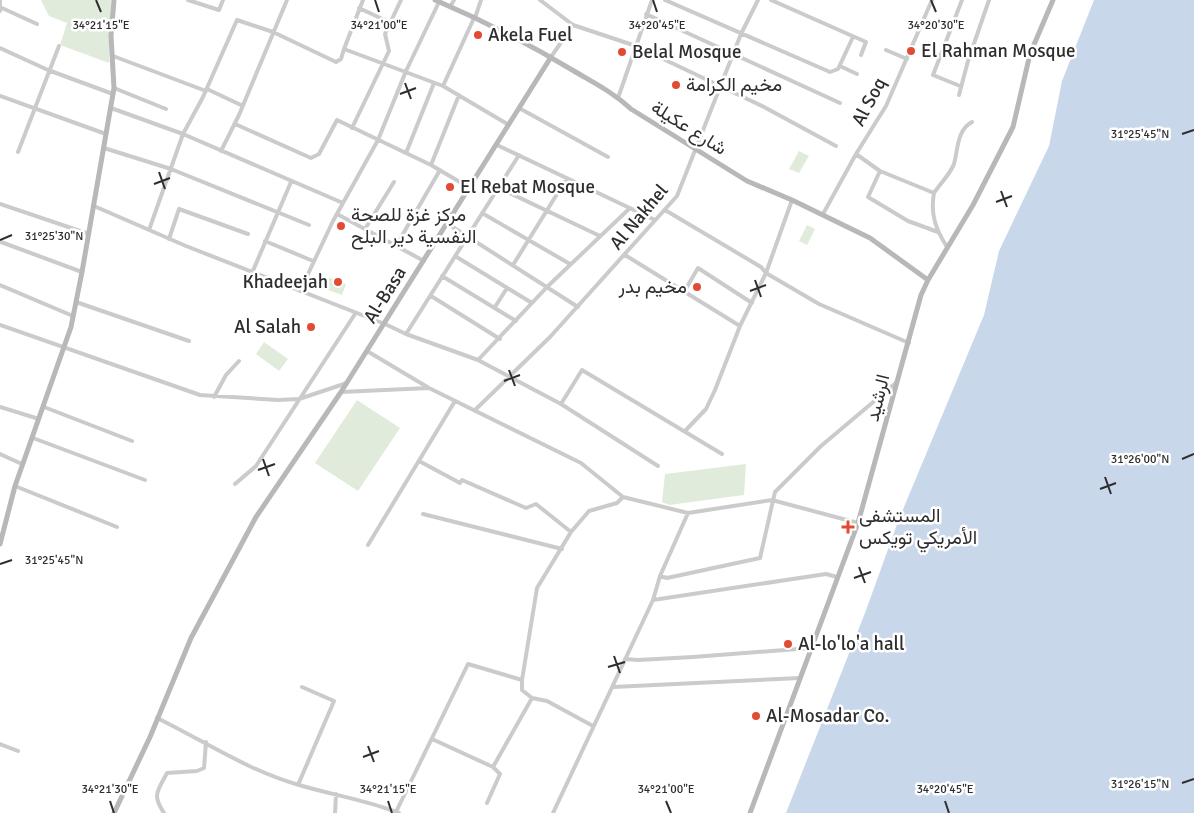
<svg xmlns="http://www.w3.org/2000/svg" width="1194" height="813" font-family="Signika,Vazirmatn,sans-serif">
<style>
.green{fill:#e1ebdc}
.water{fill:#c9d7eb}
.lines{fill:none;stroke-linecap:round;stroke-linejoin:round}
.street{stroke:#cbcbcb;stroke-width:4}
.secondary{stroke:#b8b8b8;stroke-width:5}
.ticks{fill:none;stroke:#2e2e2e;stroke-width:2}
.poi-dot{fill:#e24a34;stroke:#fff;stroke-width:2}
.labels{text-anchor:middle;dominant-baseline:central;stroke-width:5;stroke-linejoin:round;paint-order:stroke}
.poi-label{font-size:19px;fill:#2e2e2e;stroke:#fff;text-anchor:start}
.street-label{font-size:19px;fill:#2e2e2e;stroke:#fff}
.ticks-label{font-size:12px;text-anchor:middle;fill:#2e2e2e;stroke:#fff;stroke-width:5;stroke-linejoin:round;paint-order:stroke}
</style>
<rect width="100%" height="100%" fill="#fff"/>
<path class="green" d="M41,0H111L109,63L60,45L67,23L49,16Z
M799,151L809,156L799,173L789,169Z
M807,225L815,229L807,245L799,241Z
M322,275L346,284L342,295L317,286Z
M264,342L288,359L279,371L256,354Z
M357,400L400,428L358,491L315,463Z
M746,464L744,495L669,505L662,502L665,474Z"/>
<path class="water" d="M1094,0H1194V813H786L865,613L899,519L984,315L999,251L1049,146L1062,81Z"/>
<g class="lines">
<path class="street" d="M188,0L219,10L223,0
M540,0L573,25
M665,0L830,72L838,69L853,37
M771,0L866,42L861,55
M450,7L454,0
M2,8L37,24
M359,8L391,23
M0,11V0
M646,14L840,103
M475,18L481,0
M0,48L48,70L113,94
M344,49L363,0
M886,50L907,59
M113,56L206,91
M551,57L573,25L636,46L764,107L836,146
M840,66L857,74
M443,86L474,18
M960,86L933,75L962,0
M114,88L166,109
M207,89L243,106
M959,95L968,61L989,0
M0,96L106,134
M618,98L652,0
M111,108L183,134L343,203
M519,108L608,157
M235,124L311,158L319,154L337,120L431,165L470,188
M352,128L389,51L385,34L401,0
M497,145L655,220
M104,148L171,169L309,225
M221,151L239,115L287,0
M18,152L59,46
M406,153L434,83
M856,154L880,171L934,193C930,214 936,230 947,247
M431,165L459,95
M880,171L868,197L908,221L938,232
M499,188L600,236
M934,193C939,185 951,173 954,164C958,149 957,130 972,122
M0,204L89,234
M94,206L186,246L385,324L406,334L478,360L548,286L630,208
M665,210L761,267L766,273L819,304L909,343
M482,213L570,264
M337,214L424,261
M823,214L856,154L886,106L932,0
M448,224L578,307
M365,229L394,182
M149,230L183,134L203,97L237,20L273,32L336,62L341,59L344,49L443,86L509,125
M169,239L179,209L248,234
M265,241L313,261
M1,242L82,272
M396,246L440,170
M625,255L740,326
M455,256L532,303
M513,265L567,178
M252,273L291,182
M442,276L516,321
M0,285L73,316
M300,291L333,221L378,140L406,71L439,2
M684,292L698,268L752,303
M431,296L500,339
M76,302L189,341
M495,307L507,288
M0,325L200,395L278,400L299,399L347,383
M406,334L519,155
M367,351L429,388L581,463L623,497L688,513L772,500L858,523
M478,360L561,404L658,466
M341,392L429,388
M214,397L226,375L239,361
M561,404L582,370L722,454
M0,407L39,419
M44,407L132,441
M475,410L550,337L677,196L741,34L758,0
M685,431L706,409L715,390L740,326L766,273L792,200
M33,438L145,480
M0,454L22,464
M419,461L460,483L462,480L526,508L536,504L571,532
M235,484L256,466L355,314
M15,486L117,527
M423,514L562,549
M368,545L455,401
M660,576L667,578L760,558L775,492L821,446L897,382
M653,600L826,574L837,577
M625,659L638,660L693,657L811,648
M613,687L800,678
M157,718C204,741 249,771 299,785C332,795 367,800 399,813
M593,726L547,701L532,698L522,690V680L537,588L571,532L589,511L617,503L623,497
M432,739L493,767
M0,744L18,751
M298,785L334,701L302,687
M487,803L500,774L493,767L532,698
M396,812L468,664L522,680
M164,813C152,795 157,792 167,773L197,771L204,768L206,742
M335,813L336,794
M553,813L653,600L660,576L688,513"/>
<path class="secondary" d="M435,0C482,20 529,44 574,71C594,83 614,93 631,109L747,181L792,200L870,238L928,280
M0,544L15,486L71,327L82,272L114,88L111,36L114,0
M114,813L150,737L191,638L256,517L341,392L551,57
M750,813L858,523L921,295L928,280L973,205L1013,127L1030,54L1053,0"/>
</g>
<path class="ticks" d="M96,0L101,12M375,0L379,12M653,0L657,12M931,0L936,12M405,83L411,99M400,94L416,88M1182,134L1194,130M159,172L165,189M154,184L170,178M1001,191L1007,207M996,202L1012,196M0,240L12,235M755,280L761,297M750,291L766,285M509,370L515,386M504,381L520,375M263,459L269,476M1182,459L1194,454M258,470L275,464M1105,477L1111,494M1100,489L1116,483M0,564L12,560M859,567L865,583M854,578L871,572M614,656L620,673M608,667L625,662M368,746L374,762M363,757L379,751M1182,783L1194,779M110,801L114,813M388,801L392,813M666,801L671,813M945,801L949,813"/>
<g class="poi-dot">
<circle cx="478" cy="35" r="5"/>
<circle cx="911" cy="51" r="5"/>
<circle cx="622" cy="52" r="5"/>
<circle cx="676" cy="85" r="5"/>
<circle cx="450" cy="187" r="5"/>
<circle cx="341" cy="226" r="5"/>
<circle cx="338" cy="282" r="5"/>
<circle cx="697" cy="287" r="5"/>
<circle cx="311" cy="327" r="5"/>
<path d="M845.5 519.5h5v5h5v5h-5v5h-5v-5h-5v-5h5z"/>
<circle cx="788" cy="644" r="5"/>
<circle cx="756" cy="716" r="5"/>
</g>
<g class="labels">
<g class="poi-label">
<text x="488" y="35">Akela Fuel</text>
<text x="921" y="51">El Rahman Mosque</text>
<text x="632" y="52">Belal Mosque</text>
<text x="686" y="85">مخيم الكرامة</text>
<text x="460" y="187">El Rebat Mosque</text>
<text x="351" y="215">مركز غزة للصحة<tspan x="351" dy="22">النفسية دير البلح</tspan></text>
<text x="328" y="282" text-anchor="end">Khadeejah</text>
<text x="687" y="287" text-anchor="end">مخيم بدر</text>
<text x="301" y="327" text-anchor="end">Al Salah</text>
<text x="859" y="516">المستشفى<tspan x="859" dy="22">الأمريكي تويكس</tspan></text>
<text x="798" y="644">Al-lo'lo'a hall</text>
<text x="766" y="716">Al-Mosadar Co.</text>
</g>
<g class="street-label">
<text transform="translate(869 102) rotate(-62)">Al Soq</text>
<text transform="translate(689 128) rotate(32)">شارع عكيلة</text>
<text transform="translate(639 217) rotate(-50)">Al Nakhel</text>
<text transform="translate(385 295) rotate(-58)">Al-Basa</text>
<text transform="translate(878 398) rotate(-76)">الرشيد</text>
</g>
</g>
<g class="ticks-label">
<text x="101" y="29">34°21'15"E</text>
<text x="379" y="29">34°21'00"E</text>
<text x="657" y="29">34°20'45"E</text>
<text x="936" y="29">34°20'30"E</text>
<text x="1140" y="138">31°25'45"N</text>
<text x="54" y="240">31°25'30"N</text>
<text x="1140" y="463">31°26'00"N</text>
<text x="54" y="564">31°25'45"N</text>
<text x="1140" y="788">31°26'15"N</text>
<text x="110" y="793">34°21'30"E</text>
<text x="388" y="793">34°21'15"E</text>
<text x="666" y="793">34°21'00"E</text>
<text x="945" y="793">34°20'45"E</text>
</g>
</svg>
